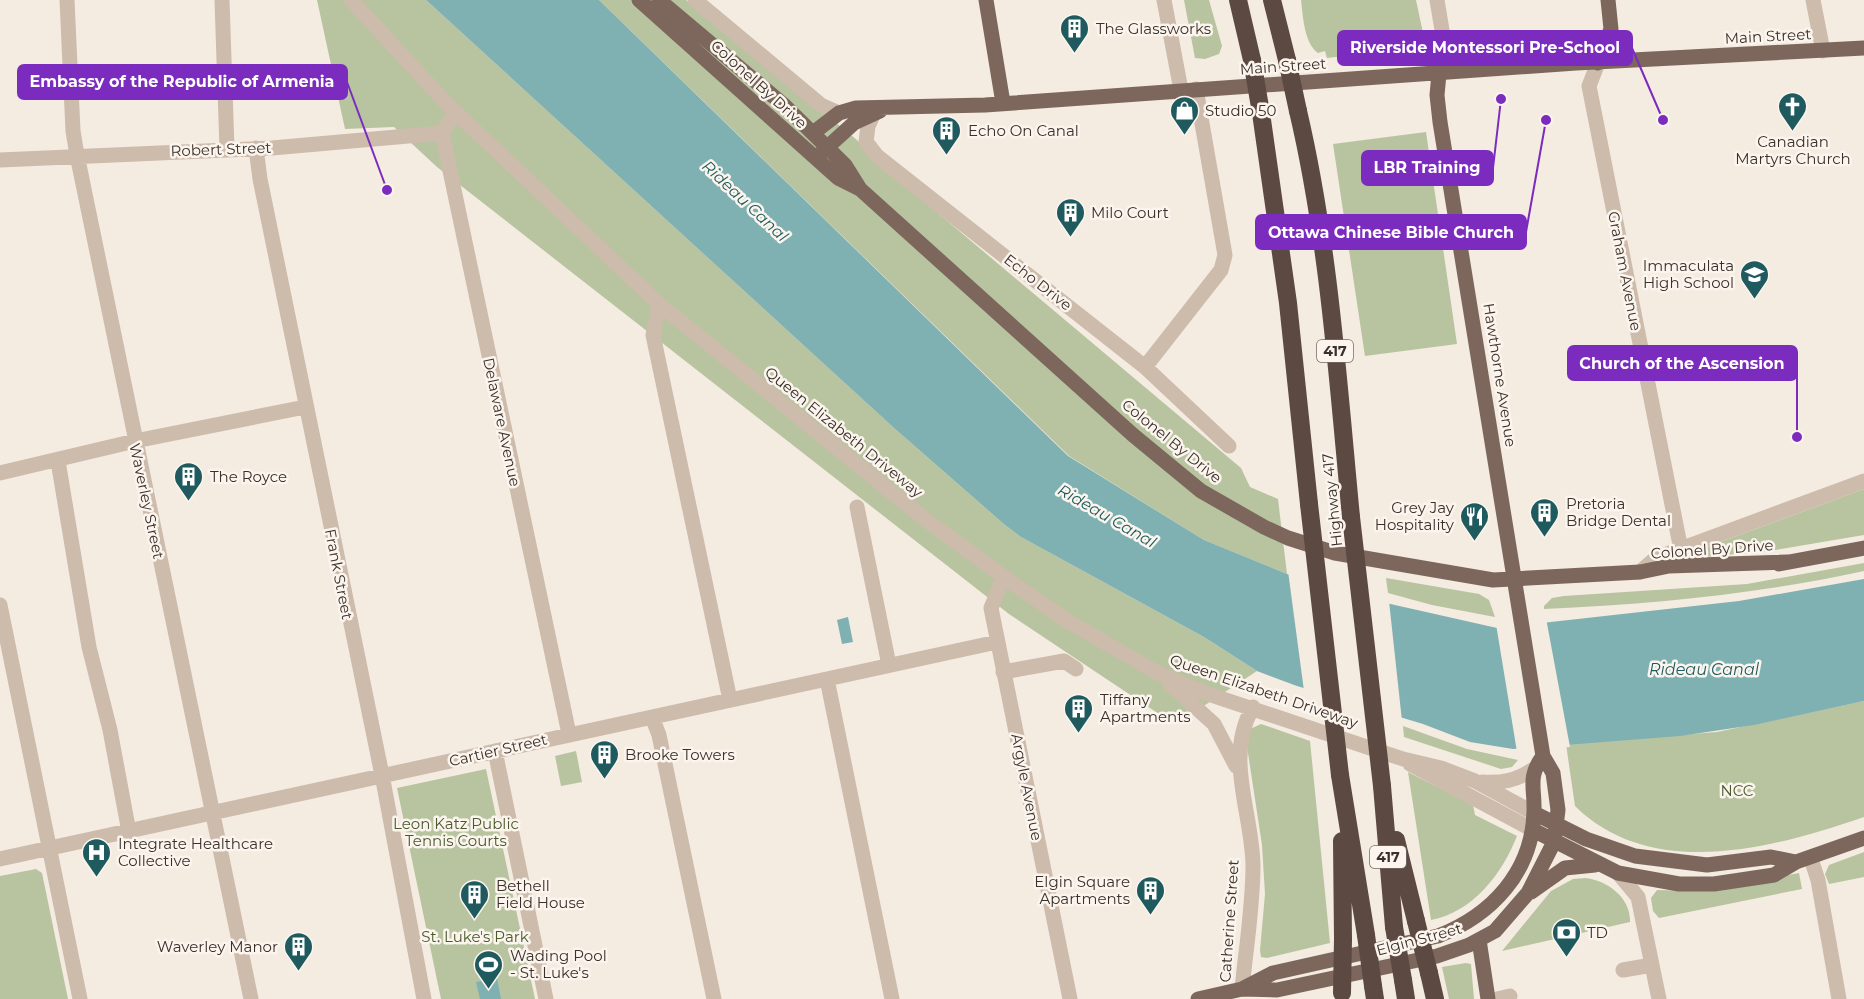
<svg xmlns="http://www.w3.org/2000/svg" width="1864" height="999" font-family="Montserrat,sans-serif">
<style>
.green{fill:#b8c4a0}
.water{fill:#7fb0b2}
.pier{fill:#f4ebe1}
.lines{fill:none;stroke-linecap:round;stroke-linejoin:round}
.minor{stroke:#cdbbac;stroke-width:15}
.major{stroke:#7d675c;stroke-width:15}
.highway{stroke:#5c4a42;stroke-width:18}
.highway-bridge{stroke:#5c4a42;stroke-width:18}
.labels{text-anchor:middle;dominant-baseline:central;stroke-width:5;stroke-linejoin:round;paint-order:stroke}
.shield{fill:#fbf5ee;stroke:#756b66;stroke-width:1.5}
.shield-label{font-size:14px;font-weight:bold;fill:#3b302b}
.poi-label{font-size:15px;fill:#3b302b;stroke:#fbf5ee;text-anchor:start}
.street-label{font-size:15px;fill:#3b302b;stroke:#fbf5ee}
.park-label{font-size:15px;fill:#4a5a2e;stroke:#fbf5ee}
.water-label{font-size:16px;font-style:italic;fill:#1f5a5e;stroke:#fbf5ee}
.leader{fill:none;stroke:#7b2cbf;stroke-width:2}
.callout-dot{fill:#7b2cbf;stroke:#fbf5ee;stroke-width:2}
.callout{fill:#7b2cbf;stroke:#7b2cbf;stroke-width:2}
.callout-label{font-size:16px;text-anchor:middle;font-weight:bold;fill:#fff}
</style>
<rect width="100%" height="100%" fill="#f4ebe1"/>
<path class="green" d="M317,0H426L894,428L1005,525L1021,537L1204,637L1257,671L1190,715L1162,716L1009,614L437,167L394,127L345,129Z
M599,0H686L857,140L895,177L1241,468L1250,487L1278,499L1287,574L1204,540L1069,456Z
M1184,0H1209L1222,46L1219,54L1205,59L1195,58Z
M1301,0H1416L1426,47L1327,58L1325,51L1318,53C1304,43 1303,16 1301,0Z
M1426,132L1457,344L1365,356L1333,144Z
M1864,489V535L1769,551L1682,559L1683,556Z
M1864,563V571C1758,594 1652,604 1544,609V606L1552,598L1564,596L1747,584Z
M1386,578L1479,594L1489,600L1495,617L1432,605L1388,593Z
M1864,701V817C1774,848 1652,882 1575,806L1566,744L1717,732Z
M1261,724L1310,741L1330,943L1267,958L1261,957L1260,950L1265,894L1262,845L1246,740L1248,730Z
M1403,726L1467,749L1518,760L1512,767L1501,769L1404,737Z
M576,751L582,782L561,786L555,756Z
M486,769L535,999H441L397,788Z
M1408,772L1473,805L1475,815L1517,836C1502,874 1473,912 1431,920Z
M1864,852V877L1829,884L1825,874L1829,865Z
M36,869L42,873L68,999H0V876Z
M1799,873L1802,889L1659,918L1653,911L1651,898L1657,890L1699,891Z
M1586,878C1608,881 1631,898 1630,922L1502,951L1551,891L1573,879Z
M1466,963L1471,964L1474,999H1449L1442,967Z"/>
<path class="water" d="M426,0H599L1068,456L1204,540L1287,574L1386,603L1497,628L1739,601L1864,579V701L1754,725L1680,736L1513,749L1470,742L1423,724L1297,686L1257,671L1204,637L1021,537L1005,525L894,428Z
M848,617L853,642L842,644L837,620Z
M497,978L501,999H480L476,982Z"/>
<path class="pier" d="M1288,571L1389,601L1402,721L1304,691Z
M1546,618L1570,747L1517,752L1496,624Z"/>
<g class="lines">
<path class="minor" d="M67,0L73,131L77,155L251,999
M222,0L227,149
M351,0L447,104L659,304L926,520L1004,577L1069,622L1156,672L1202,692L1403,759L1441,768L1475,781L1534,813
M695,0L821,105L839,113
M1164,0L1181,90
M1437,0L1445,48L1439,74
M1813,0L1823,51
M1598,63L1589,86L1681,550
M455,112L442,133L569,734
M874,113L868,126L866,142L877,156L1145,367L1229,446
M256,148L260,179L382,775L424,999
M0,160L272,148L442,133
M659,304L653,335L730,700
M1145,367L1221,270L1225,255L1196,89
M58,461L89,647L110,730L129,832
M0,473L135,441L305,407
M857,507L889,665
M1640,572L1656,558L1864,481
M1004,577L991,608L1070,999
M0,605L80,999
M1003,672L1064,661L1076,669
M827,679L892,999
M1170,684L1214,724L1236,766
M652,717L659,735L714,999
M495,751L546,999
M1410,764L1533,830
M1482,782C1502,783 1515,781 1532,770
M0,859L997,642
M1811,859L1818,880L1839,999
M1618,873L1638,897L1659,999
M1623,970L1652,965
M1242,989C1246,948 1253,906 1253,865C1252,811 1224,757 1253,707
M1497,999L1510,996"/>
<path class="major" d="M639,0L838,178L860,189L1133,435L1201,491L1264,527L1288,538L1335,553L1493,580L1640,572L1669,566L1788,562
M659,0L785,106L845,165L860,189
M986,0L1003,103
M1598,63L1611,29L1608,0
M813,133L839,113L856,108L985,105L1576,63L1864,48
M822,152L854,123L880,111
M1779,564L1864,548
M1534,813L1586,839L1635,856L1707,865L1771,857L1796,862
M1533,830L1618,873L1679,884H1714L1774,875L1796,862L1864,838
M1531,892L1565,868L1595,865
M1479,940L1488,999
M1244,988L1273,973L1438,936C1492,915 1532,872 1534,812C1535,787 1527,778 1543,756
M1198,999L1242,989L1277,990L1437,956L1469,945L1495,931L1528,893L1554,842L1558,810L1553,773L1543,756L1440,122L1437,95L1439,74"/>
<path class="highway" d="M1238,0L1252,60
M1272,0L1287,60
M1298,111C1329,243 1338,382 1351,517
M1261,113L1288,303L1309,504
M1340,775L1366,935
M1382,786L1394,927
M1396,840L1416,921
M1342,841L1343,939
M1429,973L1435,999
M1403,980L1406,999
M1373,986L1375,999"/>
<path class="highway-bridge" d="M1252,60L1261,113
M1287,60L1298,111
M1309,504L1340,775
M1351,517L1382,786
M1416,921L1429,973
M1394,927L1403,980
M1366,935L1373,986
M1342,993L1343,939"/>
</g>
<defs>
<symbol id="building-pin" viewBox="-11 -11 22 30"><path d="M0 17L-7.5 6A9.5 9.5 0 1 1 7.5 6Z" fill="#1f5a5e" stroke="#fbf5ee"/><path d="M-4-6H4V6H1V3H-1V6H-4ZM-2.5-4.3h1.7v1.8h-1.7ZM.8-4.3h1.7v1.8H.8ZM-2.5-1h1.7V.8h-1.7ZM.8-1h1.7V.8H.8Z" fill="#fff"/></symbol>
<symbol id="church-pin" viewBox="-11 -11 22 30"><path d="M0 17L-7.5 6A9.5 9.5 0 1 1 7.5 6Z" fill="#1f5a5e" stroke="#fbf5ee"/><path d="M-1.2-6h2.4v3.5h3.3v2.4h-3.3V6h-2.4V-.1h-3.3v-2.4h3.3Z" fill="#fff"/></symbol>
<symbol id="shop-pin" viewBox="-11 -11 22 30"><path d="M0 17L-7.5 6A9.5 9.5 0 1 1 7.5 6Z" fill="#1f5a5e" stroke="#fbf5ee"/><path d="M-5-2.5h2.3a2.7 3.5 0 0 1 5.4 0H5L5.5 6h-11ZM-1.5-2.5h3a1.5 2.3 0 0 0-3 0Z" fill="#fff"/></symbol>
<symbol id="school-pin" viewBox="-11 -11 22 30"><path d="M0 17L-7.5 6A9.5 9.5 0 1 1 7.5 6Z" fill="#1f5a5e" stroke="#fbf5ee"/><path d="M0-5L7-2L0 1L-7-2ZM-4 1L0 2.5L4 1V4Q0 6-4 4Z" fill="#fff"/></symbol>
<symbol id="restaurant-pin" viewBox="-11 -11 22 30"><path d="M0 17L-7.5 6A9.5 9.5 0 1 1 7.5 6Z" fill="#1f5a5e" stroke="#fbf5ee"/><path d="M-5-6h1v4h1v-4h1v4h1v-4h1v5L-1.5 .5V6h-2V.5L-5-1ZM5-6V6H3V1.5H1.5Q1.5-4 5-6Z" fill="#fff"/></symbol>
<symbol id="hospital-pin" viewBox="-11 -11 22 30"><path d="M0 17L-7.5 6A9.5 9.5 0 1 1 7.5 6Z" fill="#1f5a5e" stroke="#fbf5ee"/><path d="M-5-5h3v3.5h4V-5h3V5h-3V1.5h-4V5h-3Z" fill="#fff"/></symbol>
<symbol id="bank-pin" viewBox="-11 -11 22 30"><path d="M0 17L-7.5 6A9.5 9.5 0 1 1 7.5 6Z" fill="#1f5a5e" stroke="#fbf5ee"/><path d="M-6-4H6V4H-6ZM0-2.3a2.3 2.3 0 1 0 0 4.6a2.3 2.3 0 1 0 0-4.6Z" fill="#fff"/></symbol>
<symbol id="stadium-pin" viewBox="-11 -11 22 30"><path d="M0 17L-7.5 6A9.5 9.5 0 1 1 7.5 6Z" fill="#1f5a5e" stroke="#fbf5ee"/><path d="M0-5a6.5 5 0 1 0 0 10a6.5 5 0 1 0 0-10ZM-3.5-1.8h7v3.6h-7Z" fill="#fff"/></symbol>
</defs>
<g fill-rule="evenodd">
<use href="#building-pin" x="1058" y="12" width="33" height="45"/>
<use href="#church-pin" x="1776" y="90" width="33" height="45"/>
<use href="#shop-pin" x="1168" y="94" width="33" height="45"/>
<use href="#building-pin" x="930" y="114" width="33" height="45"/>
<use href="#building-pin" x="1054" y="196" width="33" height="45"/>
<use href="#school-pin" x="1738" y="258" width="33" height="45"/>
<use href="#building-pin" x="172" y="460" width="33" height="45"/>
<use href="#building-pin" x="1528" y="496" width="33" height="45"/>
<use href="#restaurant-pin" x="1458" y="500" width="33" height="45"/>
<use href="#building-pin" x="1062" y="692" width="33" height="45"/>
<use href="#building-pin" x="588" y="738" width="33" height="45"/>
<use href="#hospital-pin" x="80" y="836" width="33" height="45"/>
<use href="#building-pin" x="1134" y="874" width="33" height="45"/>
<use href="#building-pin" x="458" y="878" width="33" height="45"/>
<use href="#bank-pin" x="1550" y="916" width="33" height="45"/>
<use href="#building-pin" x="282" y="930" width="33" height="45"/>
<use href="#stadium-pin" x="472" y="948" width="33" height="45"/>
</g>
<g class="labels">
<g class="shield">
<rect x="1317" y="340" width="36" height="22" rx="4.5"/>
<rect x="1370" y="846" width="36" height="22" rx="4.5"/>
</g>
<g class="shield-label">
<text x="1335" y="351">417</text>
<text x="1388" y="857">417</text>
</g>
<g class="poi-label">
<text x="1096" y="28">The Glassworks</text>
<text x="1205" y="110">Studio 50</text>
<text x="968" y="130">Echo On Canal</text>
<text x="1793" y="141" text-anchor="middle">Canadian<tspan x="1793" dy="17">Martyrs Church</tspan></text>
<text x="1091" y="212">Milo Court</text>
<text x="1734" y="265" text-anchor="end">Immaculata<tspan x="1734" dy="17">High School</tspan></text>
<text x="210" y="476">The Royce</text>
<text x="1566" y="503">Pretoria<tspan x="1566" dy="17">Bridge Dental</tspan></text>
<text x="1454" y="507" text-anchor="end">Grey Jay<tspan x="1454" dy="17">Hospitality</tspan></text>
<text x="1100" y="699">Tiffany<tspan x="1100" dy="17">Apartments</tspan></text>
<text x="625" y="754">Brooke Towers</text>
<text x="118" y="843">Integrate Healthcare<tspan x="118" dy="17">Collective</tspan></text>
<text x="1130" y="881" text-anchor="end">Elgin Square<tspan x="1130" dy="17">Apartments</tspan></text>
<text x="496" y="885">Bethell<tspan x="496" dy="17">Field House</tspan></text>
<text x="1587" y="932">TD</text>
<text x="278" y="946" text-anchor="end">Waverley Manor</text>
<text x="510" y="955">Wading Pool<tspan x="510" dy="17">- St. Luke's</tspan></text>
</g>
<g class="street-label">
<text transform="translate(1768 36) rotate(-3)">Main Street</text>
<text transform="translate(1283 66) rotate(-4)">Main Street</text>
<text transform="translate(759 84) rotate(42)">Colonel By Drive</text>
<text transform="translate(221 149) rotate(-2)">Robert Street</text>
<text transform="translate(1625 271) rotate(79)">Graham Avenue</text>
<text transform="translate(1038 282) rotate(38)">Echo Drive</text>
<text transform="translate(1500 375) rotate(81)">Hawthorne Avenue</text>
<text transform="translate(502 422) rotate(78)">Delaware Avenue</text>
<text transform="translate(844 432) rotate(39)">Queen Elizabeth Driveway</text>
<text transform="translate(1172 441) rotate(39)">Colonel By Drive</text>
<text transform="translate(1332 500) rotate(-96)">Highway 417</text>
<text transform="translate(147 501) rotate(78)">Waverley Street</text>
<text transform="translate(1712 549) rotate(-4)">Colonel By Drive</text>
<text transform="translate(339 574) rotate(79)">Frank Street</text>
<text transform="translate(1264 691) rotate(19)">Queen Elizabeth Driveway</text>
<text transform="translate(498 750) rotate(-13)">Cartier Street</text>
<text transform="translate(1027 787) rotate(79)">Argyle Avenue</text>
<text transform="translate(1229 921) rotate(-86)">Catherine Street</text>
<text transform="translate(1419 939) rotate(-15)">Elgin Street</text>
</g>
<g class="park-label">
<text x="1737" y="790">NCC</text>
<text x="456" y="823">Leon Katz Public<tspan x="456" dy="17">Tennis Courts</tspan></text>
<text x="475" y="936">St. Luke's Park</text>
</g>
<g class="water-label">
<text transform="translate(745 201) rotate(43)">Rideau Canal</text>
<text transform="translate(1107 516) rotate(30)">Rideau Canal</text>
<text x="1704" y="669">Rideau Canal</text>
</g>
</g>
<path class="leader" d="M1663 120L1632 48M387 190L347 82M1501 99L1493 168M1546 120L1526 232M1797 437L1797 363"/>
<g class="callout-dot">
<circle cx="1663" cy="120" r="6"/>
<circle cx="387" cy="190" r="6"/>
<circle cx="1501" cy="99" r="6"/>
<circle cx="1546" cy="120" r="6"/>
<circle cx="1797" cy="437" r="6"/>
</g>
<g class="callout">
<rect x="1338" y="31" width="294" height="34" rx="6"/>
<rect x="18" y="65" width="329" height="34" rx="6"/>
<rect x="1362" y="151" width="131" height="34" rx="6"/>
<rect x="1256" y="215" width="270" height="34" rx="6"/>
<rect x="1568" y="346" width="229" height="34" rx="6"/>
</g>
<g class="callout-label">
<text x="1485" y="53">Riverside Montessori Pre-School</text>
<text x="182" y="87">Embassy of the Republic of Armenia</text>
<text x="1427" y="173">LBR Training</text>
<text x="1391" y="238">Ottawa Chinese Bible Church</text>
<text x="1682" y="369">Church of the Ascension</text>
</g>
</svg>
